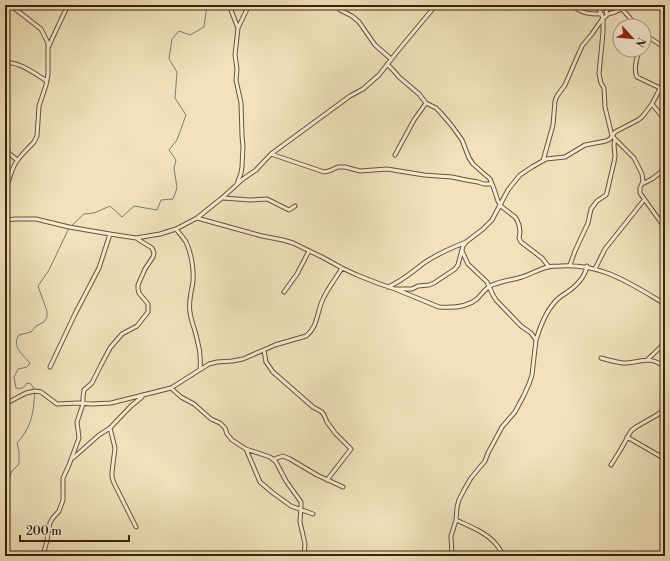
<svg xmlns="http://www.w3.org/2000/svg" width="670" height="561" font-family="'Libre Bodoni',serif">
<style>
.lines{fill:none;stroke-linecap:round;stroke-linejoin:round}
.stream{stroke:#787e73;stroke-width:1}
.minor-casing{stroke:#6b5137;stroke-width:5}
.minor{stroke:#f6ecd3;stroke-width:3}
</style>
<rect width="100%" height="100%" fill="#f1e2bb"/>
<filter id="stains"><feTurbulence type="fractalNoise" baseFrequency=".005" numOctaves="4"/><feColorMatrix values="0 0 0 0 .2 0 0 0 0 .09 0 0 0 0 .02 0 0 0 .5 -.17"/></filter>
<radialGradient id="worn" r=".72"><stop offset=".6" stop-color="#630" stop-opacity="0"/><stop offset="1" stop-color="#630" stop-opacity=".3"/></radialGradient>
<g class="lines">
<path class="stream" d="M71,226L84,214L94,213L110,206L122,217L134,206L157,210L161,200L173,199L177,188L174,168L176,160L169,150L177,140L186,115L175,98L177,72L169,59L172,39L179,31L190,35L204,27L207,5
M34,389L31,384L27,383C24,388 22,389 16,388L14,377L18,369L27,367L30,363C23,355 11,346 19,335L31,332L36,326L44,322L47,317V311L38,286L49,270L69,228
M5,487L8,481L12,471L19,464V452L17,443C32,426 33,414 35,392"/>
<defs>
<path id="minor" d="M10,5L41,29L48,43V46
M229,5L238,28
M335,5L340,10L352,16L359,22L375,45L391,59
M572,5C582,14 589,14 602,14
M597,5L603,18V32L599,74L601,83L604,88L605,107L612,136L634,158L642,174L643,181L640,188V193L665,228
M622,9L630,18L635,26
M608,14L615,12L630,5
M644,34L665,48
M639,50C637,58 633,69 637,77L660,88
M5,63C19,61 35,74 47,81
M387,64L393,70L399,77L419,94L426,103L436,108L440,112L452,126L462,140L469,158L473,164L490,179L494,189L498,201L502,207L515,217L517,220L519,225L520,232L519,238L521,242L542,258L549,267
M652,104L665,120
M5,150L17,160
M271,154L324,172L329,171L338,167H345L360,171L387,169L424,175L452,177L466,180L478,182L484,184H492
M395,155L414,120L426,103
M543,161L553,125L555,101L557,96L565,85L582,46L592,34L603,18H604L608,14L606,13L608,5
M237,184L241,173L242,167L243,146L242,136L241,103L236,80L237,69L235,55L238,28L249,5
M642,184L652,179L665,169
M5,187C10,181 10,174 14,166C18,157 27,150 34,142L37,136L39,106L46,85L48,74V48L52,39L68,5
M223,198L250,200L267,199L289,210L295,206
M197,218L262,236L283,240L293,243L322,257L342,268L357,275L380,284L395,289L439,307C451,308 466,308 477,299C481,295 485,289 490,286C500,281 512,280 522,277C531,274 539,269 548,267C552,266 556,266 560,266C602,263 631,284 665,304
M5,220L16,219H36L69,227L110,234L136,238L160,234L176,229L197,218L222,198L243,179L256,170L271,154L350,96L363,89L379,75L397,52L436,5
M176,229C179,233 183,237 186,242C191,252 194,269 193,281C192,291 188,301 190,312C191,321 195,329 197,339C200,349 201,359 200,369
M570,265L575,251L588,223L591,209L597,201L606,195L607,192L614,162L615,156L614,144L615,139
M595,269L605,249L644,200
M388,287C402,281 412,272 424,263C437,254 451,248 466,242
M396,289H412L418,286L429,285L434,283L455,269L458,265L463,246L466,242L483,229L492,220L508,190L515,181L520,175L532,167L546,159L565,157L585,145L606,141L610,139L615,132L638,120L642,117L652,104L665,79
M284,292L297,274L309,251
M536,340C540,327 545,313 554,303C557,299 561,296 566,293C575,287 585,277 587,266
M264,350L266,362L273,372L313,407L322,412L324,415L327,422L335,433L351,449L327,480
M601,358C608,360 616,362 623,363C640,363 651,354 665,368
M647,360L665,343
M50,367L75,314L99,268L110,234
M171,388L181,397L194,404L211,419L220,423L225,428L227,434L232,440L246,449L270,457L276,462L286,481L301,502V506L300,522L305,544L304,556
M5,404L26,393L35,391L41,392L57,404L78,403L92,404L111,403L171,388L209,364L217,362L232,361L243,359L275,345L306,336C318,327 317,311 323,299C328,288 336,278 342,268
M110,428L115,448L112,472V477L114,483L136,527
M627,437L665,459
M246,449L260,482L273,493L291,506L313,514
M73,458L99,435L110,428L131,406L142,397
M274,459L283,456L290,459L317,475L343,487
M611,465L621,449L631,431L636,427L657,415L665,409
M456,520C469,526 485,532 495,543C499,547 501,552 504,556
M43,556L47,540L50,523L52,519L59,511L63,500V478L69,465L79,438L77,422L83,404V397L84,390L92,383L101,365L110,348L122,334L137,326L148,312V304L139,293L138,289V285L145,269L153,257L154,253L152,248L136,238
M452,556L451,536L456,520L457,507L459,500L464,490L471,478L485,461L488,453L502,427L515,412L523,397L529,384L532,375L536,340L531,333L521,326L496,300L493,295L487,282L468,264L462,251"/>
</defs>
<use href="#minor" class="minor-casing"/>
<use href="#minor" class="minor"/>
</g>
<rect width="670" height="561" fill="none" stroke="#f1e2bb" stroke-width="20"/>
<rect x="6" y="6" width="658" height="549" fill="none" stroke="#3e210b" stroke-width="2"/>
<rect x="10" y="10" width="650" height="541" fill="none" stroke="#3e210b"/>
<g transform="translate(632 38) rotate(117)"><circle r="19" fill="#f6ecd3" stroke="#ac9b83"/>
<path d="M0-3L7 15L0 10L-7 15Z" fill="#8f2418"/>
<text y="-6" font-size="11" font-weight="bold" text-anchor="middle" fill="#3e210b">N</text>
</g>
<path d="M20 535v6h109v-6" fill="none" stroke="#3e210b" stroke-width="2"/>
<text x="26" y="535" font-size="12" fill="#3e210b" stroke="#f6ecd3" stroke-width="3" paint-order="stroke">200 m</text>
<rect width="100%" height="100%" filter="url(#stains)"/>
<rect width="100%" height="100%" fill="url(#worn)"/>
</svg>
